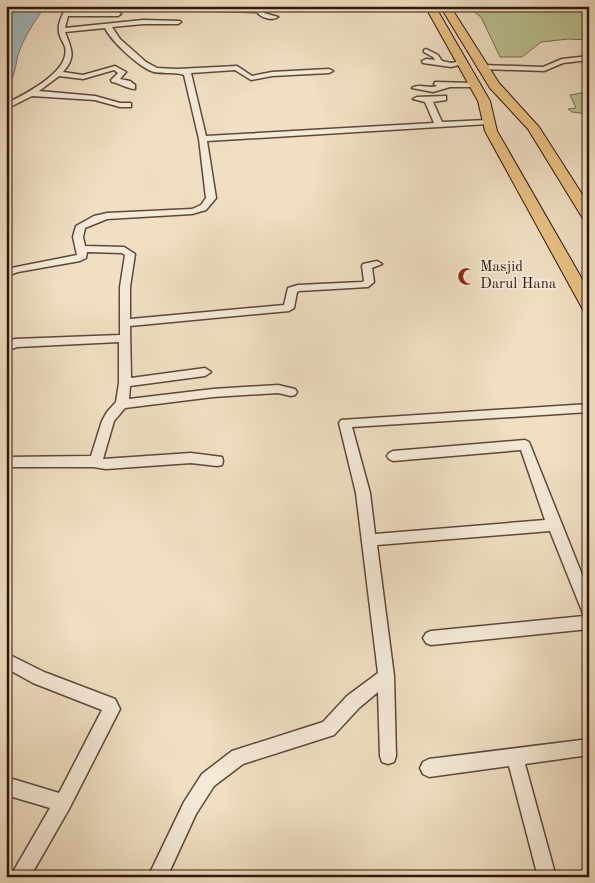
<svg xmlns="http://www.w3.org/2000/svg" width="595" height="883" font-family="'Old Standard TT',serif">
<style>
.green{fill:#bbc193;stroke:#746b4f}
.water{fill:#a1b9bf;stroke:#737777}
.lines{fill:none;stroke-linecap:round;stroke-linejoin:round}
.minor-casing{stroke:#5e4839;stroke-width:3}
.trunk-casing{stroke:#2e150b;stroke-width:2}
.minor{fill:#f5ead8;fill-rule:evenodd}
.trunk{fill:#e8c082;fill-rule:evenodd}
.labels{text-anchor:middle;dominant-baseline:central;stroke-width:4;stroke-linejoin:round;paint-order:stroke}
.poi-label{font-size:15px;fill:#2e150b;stroke:#f5ead8;text-anchor:start}
</style>
<rect width="100%" height="100%" fill="#f0dfc3"/>
<filter id="stains"><feTurbulence type="fractalNoise" baseFrequency=".004" numOctaves="4"/><feColorMatrix values="0 0 0 0 .2 0 0 0 0 .09 0 0 0 0 .02 0 0 0 .5 -.17"/></filter>
<radialGradient id="worn" r=".72"><stop offset=".6" stop-color="#630" stop-opacity="0"/><stop offset="1" stop-color="#630" stop-opacity=".3"/></radialGradient>
<path class="green" d="M466,6H589V40L568,39L541,42L522,57H500L481,17Z
M589,90V114L572,112L568,109L576,108L570,95L586,92Z"/>
<path class="water" d="M6,6H46C37,16 22,41 18,55C15,68 15,77 6,89Z"/>
<g class="lines">
<defs>
<path id="minor" d="M67,6H73L70,12H118L121,14L118,16H68L65,28L143,20L180,21L181,22L178,24H143L112,27L120,39L146,62L157,68L177,69L237,66L252,76L272,72L329,69L333,71L329,73L272,76L251,80L235,70L191,73L206,136L434,123L425,102L413,99L417,97L446,96V100L433,102L442,122L488,120L492,122L488,124L207,141L216,198L206,210L192,214L107,219L85,228L83,237L85,246L124,247L135,254L130,287V319L284,305L288,288L298,285L362,282L364,281L362,266L363,264L377,261L382,264L372,268L374,282L368,287L299,291L297,292L294,308L289,311L130,326L131,378L205,368L211,372L205,376L130,386L129,399L213,389L278,385L295,389L297,392L295,395L291,396L278,393L213,397L125,408L114,421L103,459L191,453L222,457L223,461L222,465L217,466L191,463L106,469L93,467H6V457L91,456L102,421L107,412L116,402L119,383V342L17,347L6,351V342L15,339L120,335V287L125,255L122,253L87,252L86,258L80,261L18,272L6,276V269L77,255L73,237L76,226L94,216L107,213L192,209L201,205L206,198L199,139L184,75C176,72 164,74 154,72C140,68 111,41 105,28L65,32C71,49 77,56 63,72L83,75L115,66L126,72L120,79L130,81L135,85V89C128,89 119,83 112,82L111,80L118,73L114,70L83,79L59,76L39,91L95,96L120,103H131V107H120L95,100L32,96L6,109V104C24,94 71,72 65,47C64,43 61,40 60,36C56,25 62,16 67,6Z
M154,6L211,8H257L266,6L262,10L264,13L278,17C272,21 261,18 257,12L157,9Z
M426,49L438,55L442,61L451,63L462,61L466,63L451,67L423,63L422,61L426,59L435,60L433,57L424,52V50Z
M589,56V60L563,63L544,71L483,69L479,67L483,65L543,67L562,59Z
M435,82L476,83L480,85L476,87H450L433,92L412,88C419,83 429,89 437,86L434,84Z
M589,404V412L352,427L370,493L375,534L545,520L521,450L393,461L389,459L387,456L389,453L393,451L525,440L529,442L589,592V629L431,645L426,643L423,638L426,633L431,631L584,616L550,531L377,545L394,676L396,756L394,762L388,764L382,762L380,756L378,692L359,708L334,735L243,764L214,786L196,814L167,877H148L184,802L202,774L232,751L323,722L347,696L378,673L356,493L339,423L341,420Z
M6,653L44,672L115,699L120,709L69,809L30,877H10L50,808L6,795V777L59,793L102,710L33,683L6,668Z
M589,739V755L525,764L556,877H538L509,766L429,777L423,774L420,768L423,762L429,759Z"/>
<path id="trunk" d="M425,6H435L490,101L497,131L589,291V311L583,310L581,306L485,131L478,101Z
M440,6H450L499,83L539,127L589,205V221L584,220L582,217L528,129L490,88Z"/>
</defs>
<use href="#minor" class="minor-casing"/>
<use href="#trunk" class="trunk-casing"/>
<use href="#minor" class="minor"/>
<use href="#trunk" class="trunk"/>
</g>
<defs>
<symbol id="mosque-bare" viewBox="-9 -9 18 18"><path d="M3.5-4.9A6 6 0 1 0 3.5 4.9A5 5 0 1 1 3.5-4.9Z" fill="#8f2418" stroke="#f5ead8" stroke-width="2.5" paint-order="stroke"/></symbol>
</defs>
<g fill-rule="evenodd">
<use href="#mosque-bare" x="454" y="264" width="25" height="25"/>
</g>
<g class="labels">
<g class="poi-label">
<text x="480" y="267">Masjid<tspan x="480" dy="17">Darul Hana</tspan></text>
</g>
</g>
<rect width="595" height="883" fill="none" stroke="#f0dfc3" stroke-width="25"/>
<rect x="8" y="8" width="580" height="868" fill="none" stroke="#2e150b" stroke-width="2.5"/>
<rect x="12" y="12" width="570" height="858" fill="none" stroke="#2e150b"/>
<rect width="100%" height="100%" filter="url(#stains)"/>
<rect width="100%" height="100%" fill="url(#worn)"/>
</svg>
